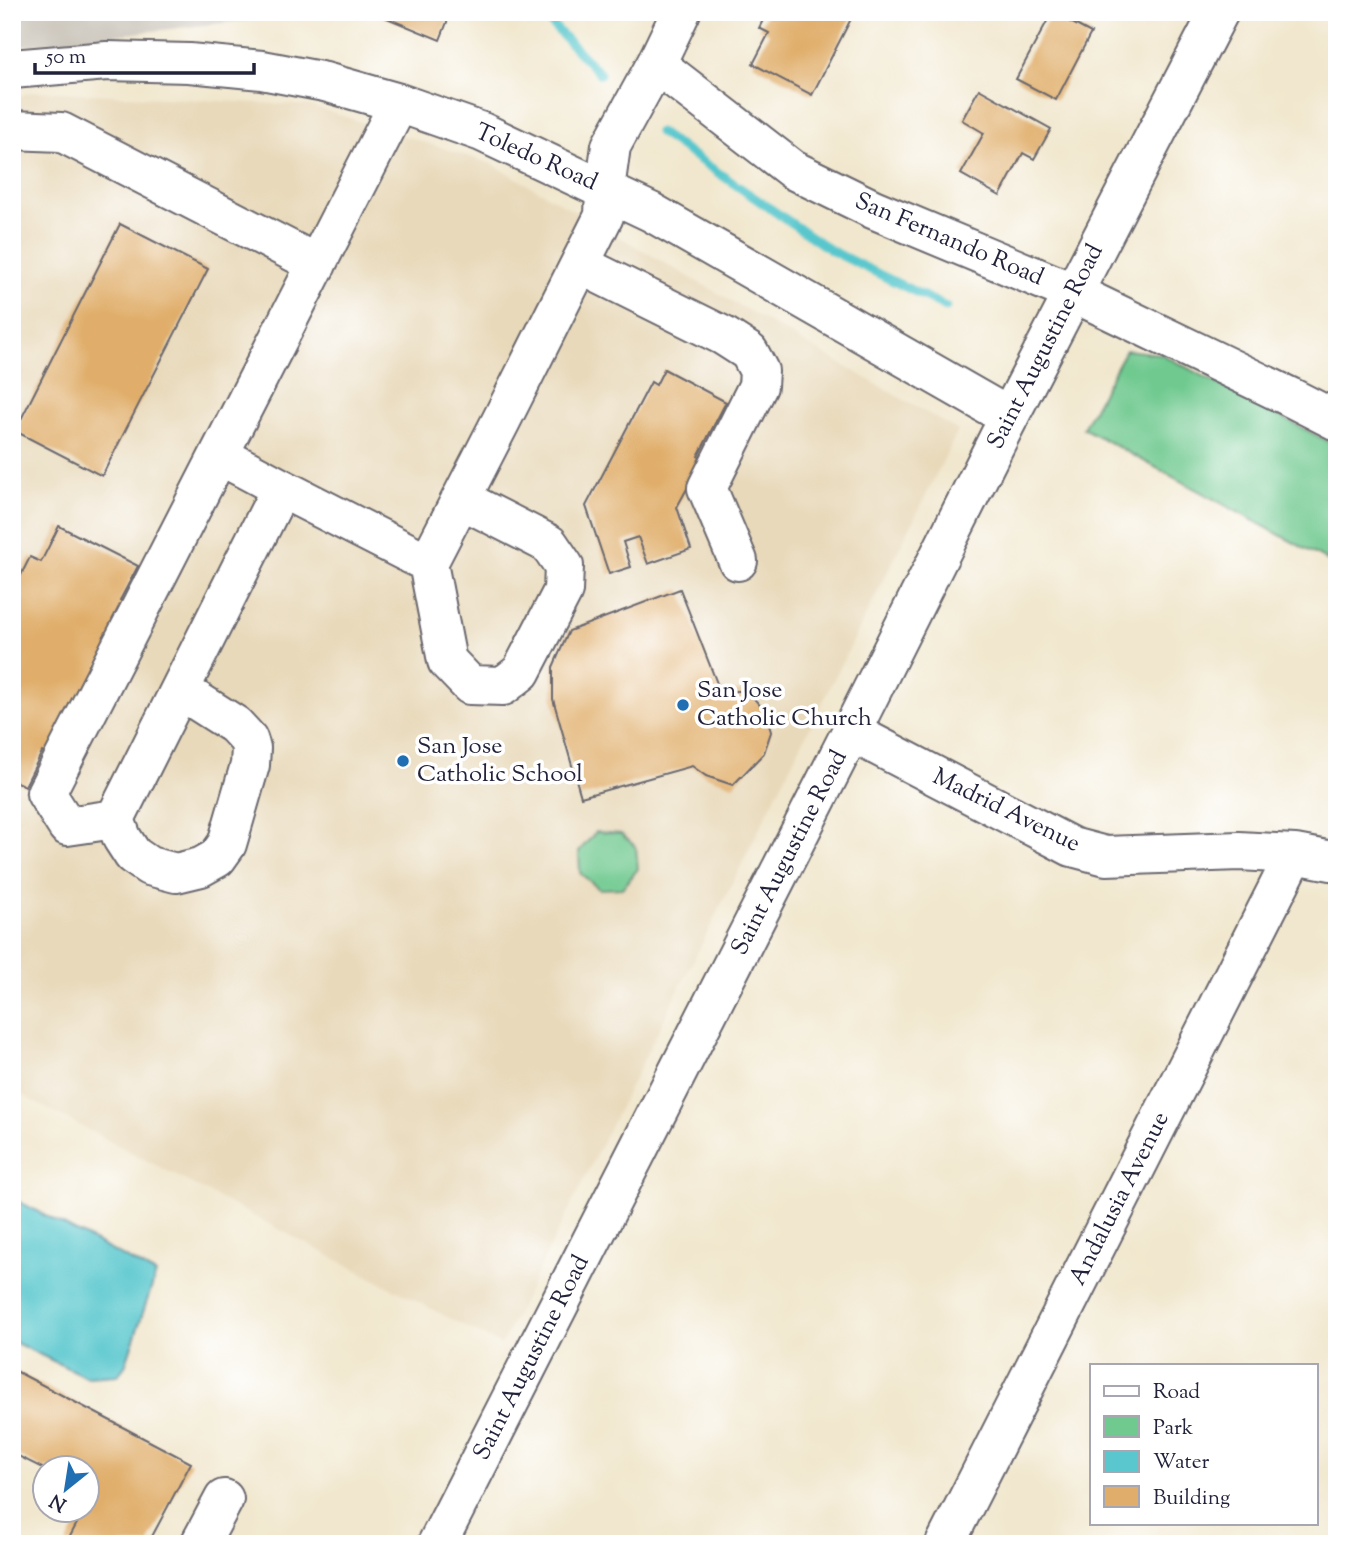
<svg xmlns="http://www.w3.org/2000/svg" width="1349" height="1556" font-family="'Sorts Mill Goudy',serif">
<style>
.built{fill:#e8d9ba}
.industrial{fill:#c9c3b8}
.green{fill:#70c98f;stroke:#497665;stroke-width:2}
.water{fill:#59c7cd;stroke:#3e7484;stroke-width:2}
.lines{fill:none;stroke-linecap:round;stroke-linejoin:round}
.stream{stroke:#59c7cd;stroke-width:9}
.building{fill:#e0ae6a}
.minor-casing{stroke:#6a676e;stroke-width:42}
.major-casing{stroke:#6a676e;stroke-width:42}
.minor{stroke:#fff;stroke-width:38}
.major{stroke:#fff;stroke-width:38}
.poi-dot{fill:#1f6fb2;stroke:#fff;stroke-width:2.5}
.labels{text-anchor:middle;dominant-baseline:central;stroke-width:7;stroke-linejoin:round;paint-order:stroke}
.street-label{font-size:24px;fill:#22223b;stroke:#fff}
.poi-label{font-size:24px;fill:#22223b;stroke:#fff;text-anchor:start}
</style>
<rect width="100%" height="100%" fill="#fff"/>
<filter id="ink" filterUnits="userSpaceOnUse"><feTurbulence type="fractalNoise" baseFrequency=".0143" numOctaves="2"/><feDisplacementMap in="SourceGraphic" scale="14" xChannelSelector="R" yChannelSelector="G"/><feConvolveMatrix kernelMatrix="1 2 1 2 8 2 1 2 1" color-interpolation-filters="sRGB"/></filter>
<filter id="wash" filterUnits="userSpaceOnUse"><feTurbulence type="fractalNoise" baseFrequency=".00686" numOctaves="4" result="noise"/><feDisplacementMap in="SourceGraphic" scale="28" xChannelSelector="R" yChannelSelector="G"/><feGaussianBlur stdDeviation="1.57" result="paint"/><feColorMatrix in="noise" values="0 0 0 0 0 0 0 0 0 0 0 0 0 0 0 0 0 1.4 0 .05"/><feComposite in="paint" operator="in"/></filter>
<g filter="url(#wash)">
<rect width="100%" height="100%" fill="#f1e7ce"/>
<path class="built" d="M36,91L311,106L492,164L958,431L501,1345L12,1090V98Z"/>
<path class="industrial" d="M12,12H251L249,20L12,47Z"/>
<path class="green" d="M1126,350L1161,354L1337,446V566L1083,428Z
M596,832L621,834L636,847L638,869L622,888L599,889L580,873L579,851Z"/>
<path class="water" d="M12,1198L156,1274L125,1366L118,1375L86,1377L12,1341Z"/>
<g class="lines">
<path class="stream" d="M540,12L600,74
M659,132L832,251L946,307"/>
</g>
<g id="blocks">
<path class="building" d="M384,12H451L440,40L382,16Z
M767,12H842L852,17L812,95L753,64L769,33L759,28Z
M1052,12L1091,33L1056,100L1016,79Z
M979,89L1051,129L1034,159L1023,153L1000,196L961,174L984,133L962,120Z
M120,224L208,269L102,476L15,431Z
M664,369L726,402L698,456L712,464L690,483L677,507L691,549L648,564L638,537L623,542L631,567L609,574L586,506L651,382L656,385Z
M59,526L138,566L120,600L131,606L55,758L42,752L25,786L12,780V591H13L30,557L41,562Z
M680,589L720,691H747L766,712L771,732L764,753L733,785L706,776L692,766L581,797L553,699V667L569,631Z
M12,1369L191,1463L148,1544H66L84,1510H88V1503L92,1495L88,1492V1468H46V1470L12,1453Z"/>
</g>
</g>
<g filter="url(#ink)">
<use href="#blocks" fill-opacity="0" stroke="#6a676e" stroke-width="2"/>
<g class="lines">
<defs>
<path id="minor" d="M656,64L793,170L873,209L1074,293L1290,397L1337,421
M12,69L107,61L189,63L262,70L325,82L399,103L482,132L651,212L1009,417
M399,103L46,793L67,826L115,819L281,488L428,563
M12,130L61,132L317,264
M581,265L724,336L749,352L759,371L758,386L707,488L738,561
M219,455L281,488
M461,499L549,544L564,566L563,591L521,672L503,686L470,685L447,661L428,563L501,421L604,216L605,189L611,146L656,64L681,12
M851,732L1072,847L1106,856L1239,851L1295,854L1337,862
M115,819L122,838L133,855L149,866L176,873L201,867L217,858L227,844L250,765L251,748L248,739L235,725L180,690
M200,1544L224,1499
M945,1544L1295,854"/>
<path id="major" d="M437,1544L851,732L1009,417L1219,12"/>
</defs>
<use href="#minor" class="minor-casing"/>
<use href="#major" class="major-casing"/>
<use href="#minor" class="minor"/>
<use href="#major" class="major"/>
</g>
</g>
<g class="poi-dot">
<circle cx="683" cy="705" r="7"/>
<circle cx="403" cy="761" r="7"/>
</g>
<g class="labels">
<g class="street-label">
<text transform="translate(536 158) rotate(24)">Toledo Road</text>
<text transform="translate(949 240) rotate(23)">San Fernando Road</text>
<text transform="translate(1046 347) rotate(-63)">Saint Augustine Road</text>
<text transform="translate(1006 811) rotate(26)">Madrid Avenue</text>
<text transform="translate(790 853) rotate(-63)">Saint Augustine Road</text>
<text transform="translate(1120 1199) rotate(-63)">Andalusia Avenue</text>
<text transform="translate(532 1358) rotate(-63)">Saint Augustine Road</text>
</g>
<g class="poi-label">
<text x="697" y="691">San Jose<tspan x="697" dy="28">Catholic Church</tspan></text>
<text x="417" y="747">San Jose<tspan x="417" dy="28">Catholic School</tspan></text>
</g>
</g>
<rect width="1349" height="1556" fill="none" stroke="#fff" stroke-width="42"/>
<rect x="1090" y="1364" width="228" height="161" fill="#ffffff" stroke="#a7a7b1" stroke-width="2"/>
<rect x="1104" y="1386" width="35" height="10" fill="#ffffff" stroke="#a7a7b1" stroke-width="2"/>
<text x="1153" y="1398" font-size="21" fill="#22223b">Road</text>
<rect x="1104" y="1416" width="35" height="21" fill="#70c98f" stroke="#a7a7b1" stroke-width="2"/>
<text x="1153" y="1434" font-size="21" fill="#22223b">Park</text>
<rect x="1104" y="1451" width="35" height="21" fill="#59c7cd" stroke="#a7a7b1" stroke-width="2"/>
<text x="1153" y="1468" font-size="21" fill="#22223b">Water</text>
<rect x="1104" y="1486" width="35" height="21" fill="#e0ae6a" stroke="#a7a7b1" stroke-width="2"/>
<text x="1153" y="1504" font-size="21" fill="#22223b">Building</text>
<g transform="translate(66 1489) rotate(210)"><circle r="33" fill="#ffffff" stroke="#a7a7b1" stroke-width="2"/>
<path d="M0-5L12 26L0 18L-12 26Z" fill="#1f6fb2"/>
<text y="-10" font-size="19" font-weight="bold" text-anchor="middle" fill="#22223b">N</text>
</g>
<path d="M35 63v10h219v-10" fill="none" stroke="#22223b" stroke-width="3.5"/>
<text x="46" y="63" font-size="21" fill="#22223b" stroke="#ffffff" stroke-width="5" paint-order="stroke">50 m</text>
</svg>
